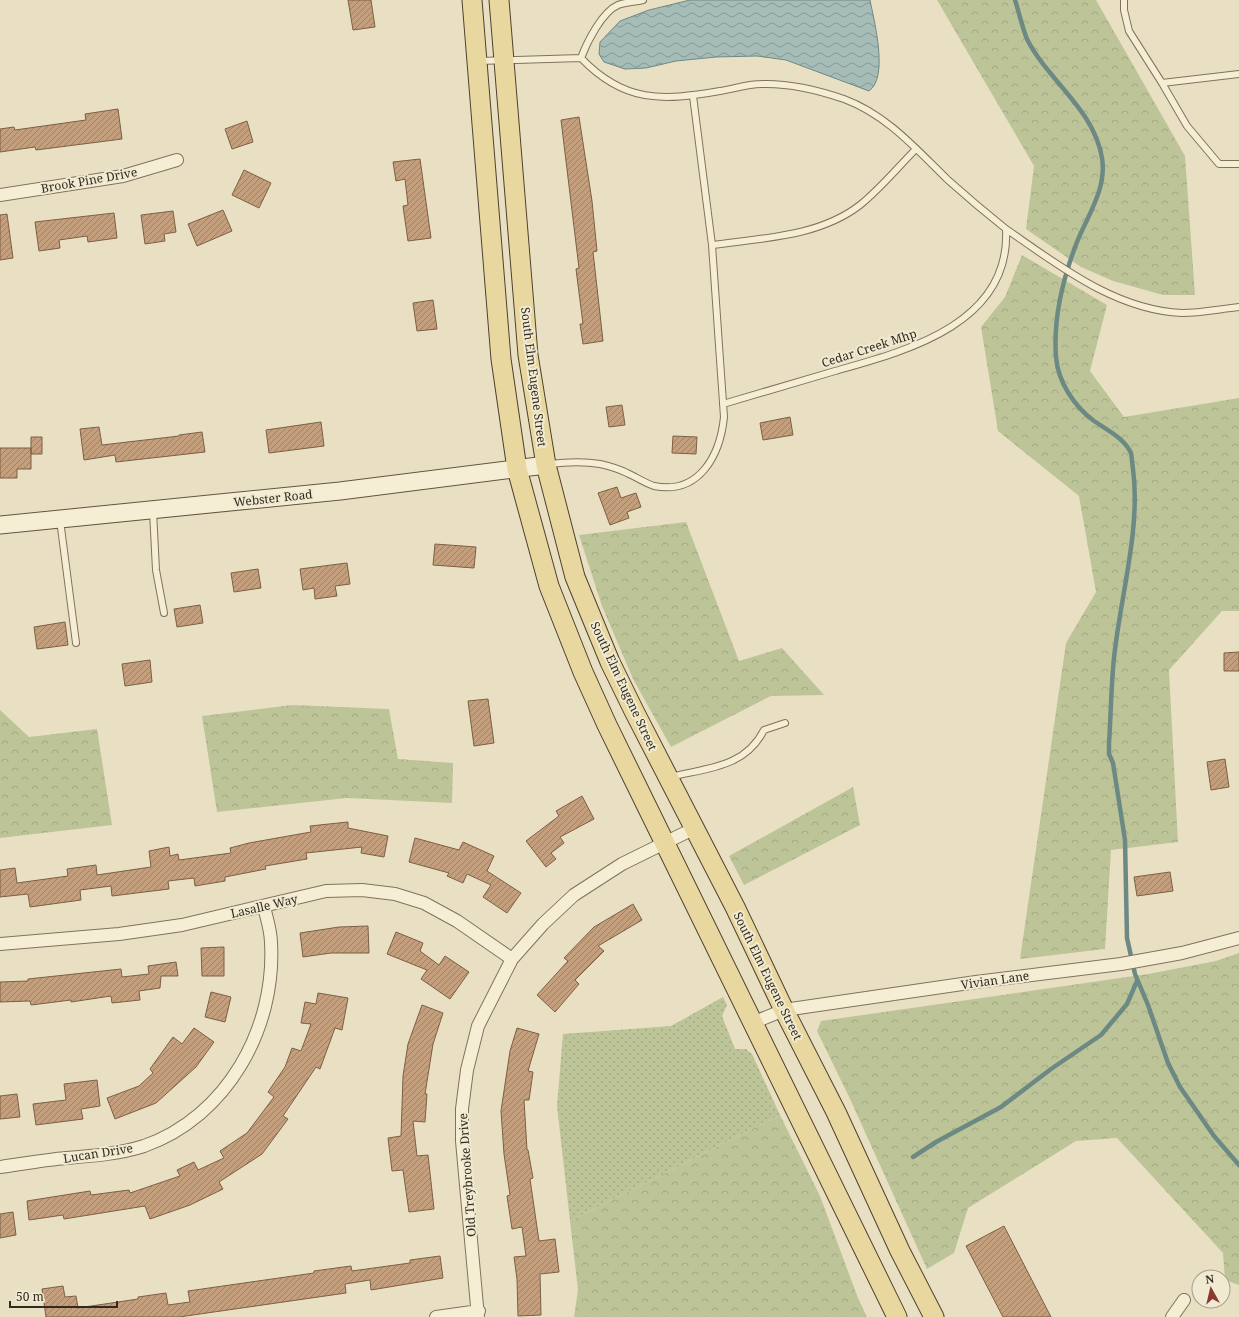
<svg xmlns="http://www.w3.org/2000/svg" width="1239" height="1317" font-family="'Noto Serif',serif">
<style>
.grass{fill:url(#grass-dots)}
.forest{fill:url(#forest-crowns)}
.water{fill:url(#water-waves);stroke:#6d8984}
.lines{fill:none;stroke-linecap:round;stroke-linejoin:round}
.stream{stroke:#6d8984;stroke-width:4.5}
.building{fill:url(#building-hatch);stroke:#7d5f44}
.lane-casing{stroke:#81725c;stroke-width:8}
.street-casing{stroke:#81725c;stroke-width:14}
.secondary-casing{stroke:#63543f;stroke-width:19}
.primary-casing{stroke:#4f4130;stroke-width:21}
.lane{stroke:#f5eed5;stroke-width:6}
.street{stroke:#f5eed5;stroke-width:12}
.secondary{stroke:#f5eed5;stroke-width:17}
.primary{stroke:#e8d79e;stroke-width:19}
.labels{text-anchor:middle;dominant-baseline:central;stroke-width:4;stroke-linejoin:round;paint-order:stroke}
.street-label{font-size:12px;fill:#322a1e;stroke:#f1ead2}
</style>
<defs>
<pattern id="grass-dots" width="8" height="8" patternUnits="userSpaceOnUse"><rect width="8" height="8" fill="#bdc598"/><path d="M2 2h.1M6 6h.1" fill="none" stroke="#a3a983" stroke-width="1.8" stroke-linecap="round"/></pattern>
<pattern id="forest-crowns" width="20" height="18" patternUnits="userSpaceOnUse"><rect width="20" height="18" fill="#bdc598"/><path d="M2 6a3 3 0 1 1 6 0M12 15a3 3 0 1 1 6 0" fill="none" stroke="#a3a983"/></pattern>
<pattern id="water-waves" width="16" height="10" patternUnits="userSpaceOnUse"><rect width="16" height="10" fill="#a5bcb7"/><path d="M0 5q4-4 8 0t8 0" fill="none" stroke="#879994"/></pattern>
<pattern id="building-hatch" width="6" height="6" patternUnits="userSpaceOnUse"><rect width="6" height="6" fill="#c39f7d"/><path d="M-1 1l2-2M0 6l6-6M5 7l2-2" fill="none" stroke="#9f8266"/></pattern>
</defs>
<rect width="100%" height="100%" fill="#e9e0c3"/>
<path class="grass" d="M723,997L727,1005L722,1016L735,1049H746L752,1054L780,1115L570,1221L557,1106L563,1034L671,1026Z"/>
<path class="forest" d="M937,0H1096L1185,156L1195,295H1163L1113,281L1081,267L1026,229L1034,166Z
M1022,255L1107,305L1090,371L1124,417L1239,398V611H1222L1169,670L1178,842L1111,850L1105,949L1020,959L1066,643L1096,592L1079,496L998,431L981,327L1005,297Z
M686,522L739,661L782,648L824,695L771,696L671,747L633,679L602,606L579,535Z
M292,705L389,709L398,759L453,763L452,803L347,798L217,812L202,716Z
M0,710L29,737L97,729L112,825L0,838Z
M853,787L860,825L744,885L729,856Z
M1239,953V1285L1225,1280L1223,1253L1117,1138L1076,1141L968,1208L954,1253L927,1269L850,1099L817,1031L821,1021L1148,974L1216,961Z
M780,1115L820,1196L858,1298L867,1317H574L578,1290L570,1221Z"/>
<path class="water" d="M690,0H870C874,21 889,77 869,91L786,60L757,56L716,57L676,61L646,68L625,69L604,62L599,54L600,42L620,21L649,10Z"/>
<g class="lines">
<path class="stream" d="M1015,0C1019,12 1022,27 1027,39C1048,81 1094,109 1102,158C1107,188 1088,215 1077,242C1063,278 1053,317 1056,357C1058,382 1074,406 1094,421C1107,430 1124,438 1131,453C1132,457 1132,464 1133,469C1141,529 1120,598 1114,658C1111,686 1111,715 1109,743V754L1113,763L1125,840L1127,938L1135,974L1148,1005L1168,1063L1180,1087L1214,1136L1239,1165
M913,1157L936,1142L1001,1107L1051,1069L1101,1035L1127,1004L1137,981"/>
</g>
<path class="building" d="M348,0H371L375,27L353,30Z
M118,109L122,139L36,150L35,147L0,152V129L14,127L15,130L86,120L85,114Z
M579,117L592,201L597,251L593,252L603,341L583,344L580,324H583L576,269L579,268L561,120Z
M247,121L253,142L232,149L225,129Z
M420,159L431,238L408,241L403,206L408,205L405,179L396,181L393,162Z
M244,170L271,183L259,208L232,195Z
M223,210L232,231L197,246L188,224Z
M173,211L176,232L164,234L165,241L145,244L141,215Z
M114,213L117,238L88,242L87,236L59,240L60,248L39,251L35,222Z
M7,214L13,258L0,260V215Z
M433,300L437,329L417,331L413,303Z
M622,405L625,425L609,427L606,407Z
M790,417L793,435L763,440L760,423Z
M321,422L324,446L269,453L266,430Z
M99,427L102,445L179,436V435L202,432L205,452L116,462L115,455L84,460L80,429Z
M673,436L697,437L696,454L672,453Z
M31,437H42V454H31Z
M0,448H31V469H17V478H0Z
M617,487L621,498L636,493L641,507L627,512L629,518L610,525L598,493Z
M435,544L476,547L474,568L433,565Z
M347,563L350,584L335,586L337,596L315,599L314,588L303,590L300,569Z
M258,569L261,588L234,592L231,573Z
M200,605L203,623L177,627L174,609Z
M65,622L68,645L37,649L34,627Z
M1239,652V671H1224V653Z
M150,660L152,682L125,686L122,664Z
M488,699L494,743L474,746L468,701Z
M1225,759L1229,787L1211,790L1207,762Z
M582,796L594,819L560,837L564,843L551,853L556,859L546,867L526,841L559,816L556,811Z
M348,822V828L388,836L384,857L361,853L362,847L306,853L307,859L265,866L266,869L225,877V881L195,886L194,878L168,881L169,889L112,896L111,886L80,890L81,900L30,907L28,894L0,897V870L15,868L17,883L68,876L67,869L96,865L97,875L151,867L149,851L169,847L170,856L178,854L179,860L231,853L230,848L249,843L311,832L310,826Z
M415,838L459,850L463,842L494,856L487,871L521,893L507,913L483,897L491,885L467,874L463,883L447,876L449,873L409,862Z
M1170,872L1173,891L1137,896L1134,877Z
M633,904L642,920L598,946L604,951L575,980L579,984L555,1012L537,995L568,961L564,958L594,927Z
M368,926L369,953H331L303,957L300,933L339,927Z
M396,932L423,943L420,951L439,965L445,956L469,972L450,999L421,979L427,970L387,954Z
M224,947V976H202L201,948Z
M176,962L178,976H161L160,988L139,991L140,1000L112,1003L111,996L71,1002V1000L31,1005L30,1001L0,1002V982L28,981V979L121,969L122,977L149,974L148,966Z
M211,992L231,997L225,1022L205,1017Z
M318,993L348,998L342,1030L335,1028L320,1069L316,1067L283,1116L288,1119L262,1154L219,1182L223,1189L190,1205L150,1219L145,1206L64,1219L63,1215L29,1220L27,1201L90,1191L91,1195L129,1190L130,1193L180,1176L177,1170L194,1162L198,1170L224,1158L220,1151L247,1133L274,1097L268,1092L285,1067L292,1048L301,1051L311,1024L301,1023L305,1002L316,1004Z
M422,1005L443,1013L433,1044L425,1094H427L425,1122L413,1121L417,1156L428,1155L434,1209L409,1212L403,1170L392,1171L388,1138L401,1136L403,1076L408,1044Z
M194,1028L214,1042L196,1067L156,1103L115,1119L107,1098L139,1086L153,1073L150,1069L173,1037L182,1044Z
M517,1028L539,1034L528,1071L533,1072L529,1100H524L527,1150H528L533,1178L530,1179L539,1241L555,1239L559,1272L540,1274L541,1315L518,1316L517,1279L514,1257L526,1256L522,1227L512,1229L507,1196L510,1195L504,1154L501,1111L510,1051Z
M97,1080L100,1106L81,1109L83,1119L36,1125L33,1104L66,1100L64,1084Z
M17,1094L20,1117L0,1119V1096Z
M13,1212L16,1235L0,1238V1214Z
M1004,1226L1051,1317H1003L966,1246Z
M440,1256L443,1278L371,1290L370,1280L345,1284L346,1293L179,1317H46L42,1289L63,1286L65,1297L76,1296L78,1308L138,1299V1297L166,1293L168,1305L190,1302L188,1291L314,1273V1271L351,1266L352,1271L410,1263V1260Z"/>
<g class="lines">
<defs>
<path id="lane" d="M1124,0V10L1129,31L1162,83L1187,126L1219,164H1239
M581,58C587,42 602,12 618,5C626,2 635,2 643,0
M479,61L581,58C624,103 662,101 720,91C733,89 748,84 761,84C789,83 818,90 844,99C887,115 916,149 948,180C967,197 986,213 1006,229C1011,324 906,351 835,371C798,382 761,393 723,404
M1162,83L1239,74
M1006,229C1058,265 1115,310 1182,313C1200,313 1220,309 1239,307
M712,245C761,238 819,237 860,205C880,189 898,167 916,149
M549,464C566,462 583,461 600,464C609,466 619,469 627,473C636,477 645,483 654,486C699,495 720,456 724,417L712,245L693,96
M153,511L156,570L164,613
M60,520L76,643
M670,777C706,768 745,768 764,730L785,723"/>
<path id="street" d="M0,195L123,176L177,160
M0,944L119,934L182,925L326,891L362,890L395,894L424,903L457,921L512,959
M752,1023L784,1010L976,982L1121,964L1182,953L1239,938
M0,1167C22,1164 44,1160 66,1158C92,1156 119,1154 144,1146C227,1117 276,1028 271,943C271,931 267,919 264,907
M436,1317L479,1311
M478,1317L462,1141V1109L467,1070L478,1026L512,959L543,924L574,895L622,864L695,828
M1172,1317L1184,1300"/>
<path id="secondary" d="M0,525L340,491L546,465"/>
<path id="primary" d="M472,0L501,359L517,469L549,586L583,672L607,725L897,1317
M499,0L528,355L546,465L575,577L610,662L634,711L735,907L784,1010L836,1112L900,1251L934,1317"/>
</defs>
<use href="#lane" class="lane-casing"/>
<use href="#street" class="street-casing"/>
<use href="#secondary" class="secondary-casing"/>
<use href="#primary" class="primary-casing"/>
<use href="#lane" class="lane"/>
<use href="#street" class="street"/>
<use href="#secondary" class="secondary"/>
<use href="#primary" class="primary"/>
</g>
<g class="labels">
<g class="street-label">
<text transform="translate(89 180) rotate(-10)">Brook Pine Drive</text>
<text transform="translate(869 348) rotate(-18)">Cedar Creek Mhp</text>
<text transform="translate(534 377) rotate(83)">South Elm Eugene Street</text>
<text transform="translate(273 498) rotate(-6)">Webster Road</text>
<text transform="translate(624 686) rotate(65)">South Elm Eugene Street</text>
<text transform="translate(264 906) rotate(-13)">Lasalle Way</text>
<text transform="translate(768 976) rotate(64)">South Elm Eugene Street</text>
<text transform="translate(995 980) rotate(-8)">Vivian Lane</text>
<text transform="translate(98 1153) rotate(-9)">Lucan Drive</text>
<text transform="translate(467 1175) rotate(-94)">Old Treybrooke Drive</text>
</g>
</g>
<g transform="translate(1211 1289) rotate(352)"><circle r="19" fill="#f1ead2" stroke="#a59d8a"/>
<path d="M0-3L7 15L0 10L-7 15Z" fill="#893832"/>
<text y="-6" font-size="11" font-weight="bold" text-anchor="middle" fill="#322a1e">N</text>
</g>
<path d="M10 1301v6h107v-6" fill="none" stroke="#322a1e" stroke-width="2"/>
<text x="16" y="1301" font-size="12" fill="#322a1e" stroke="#f1ead2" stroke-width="3" paint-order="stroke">50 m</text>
</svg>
